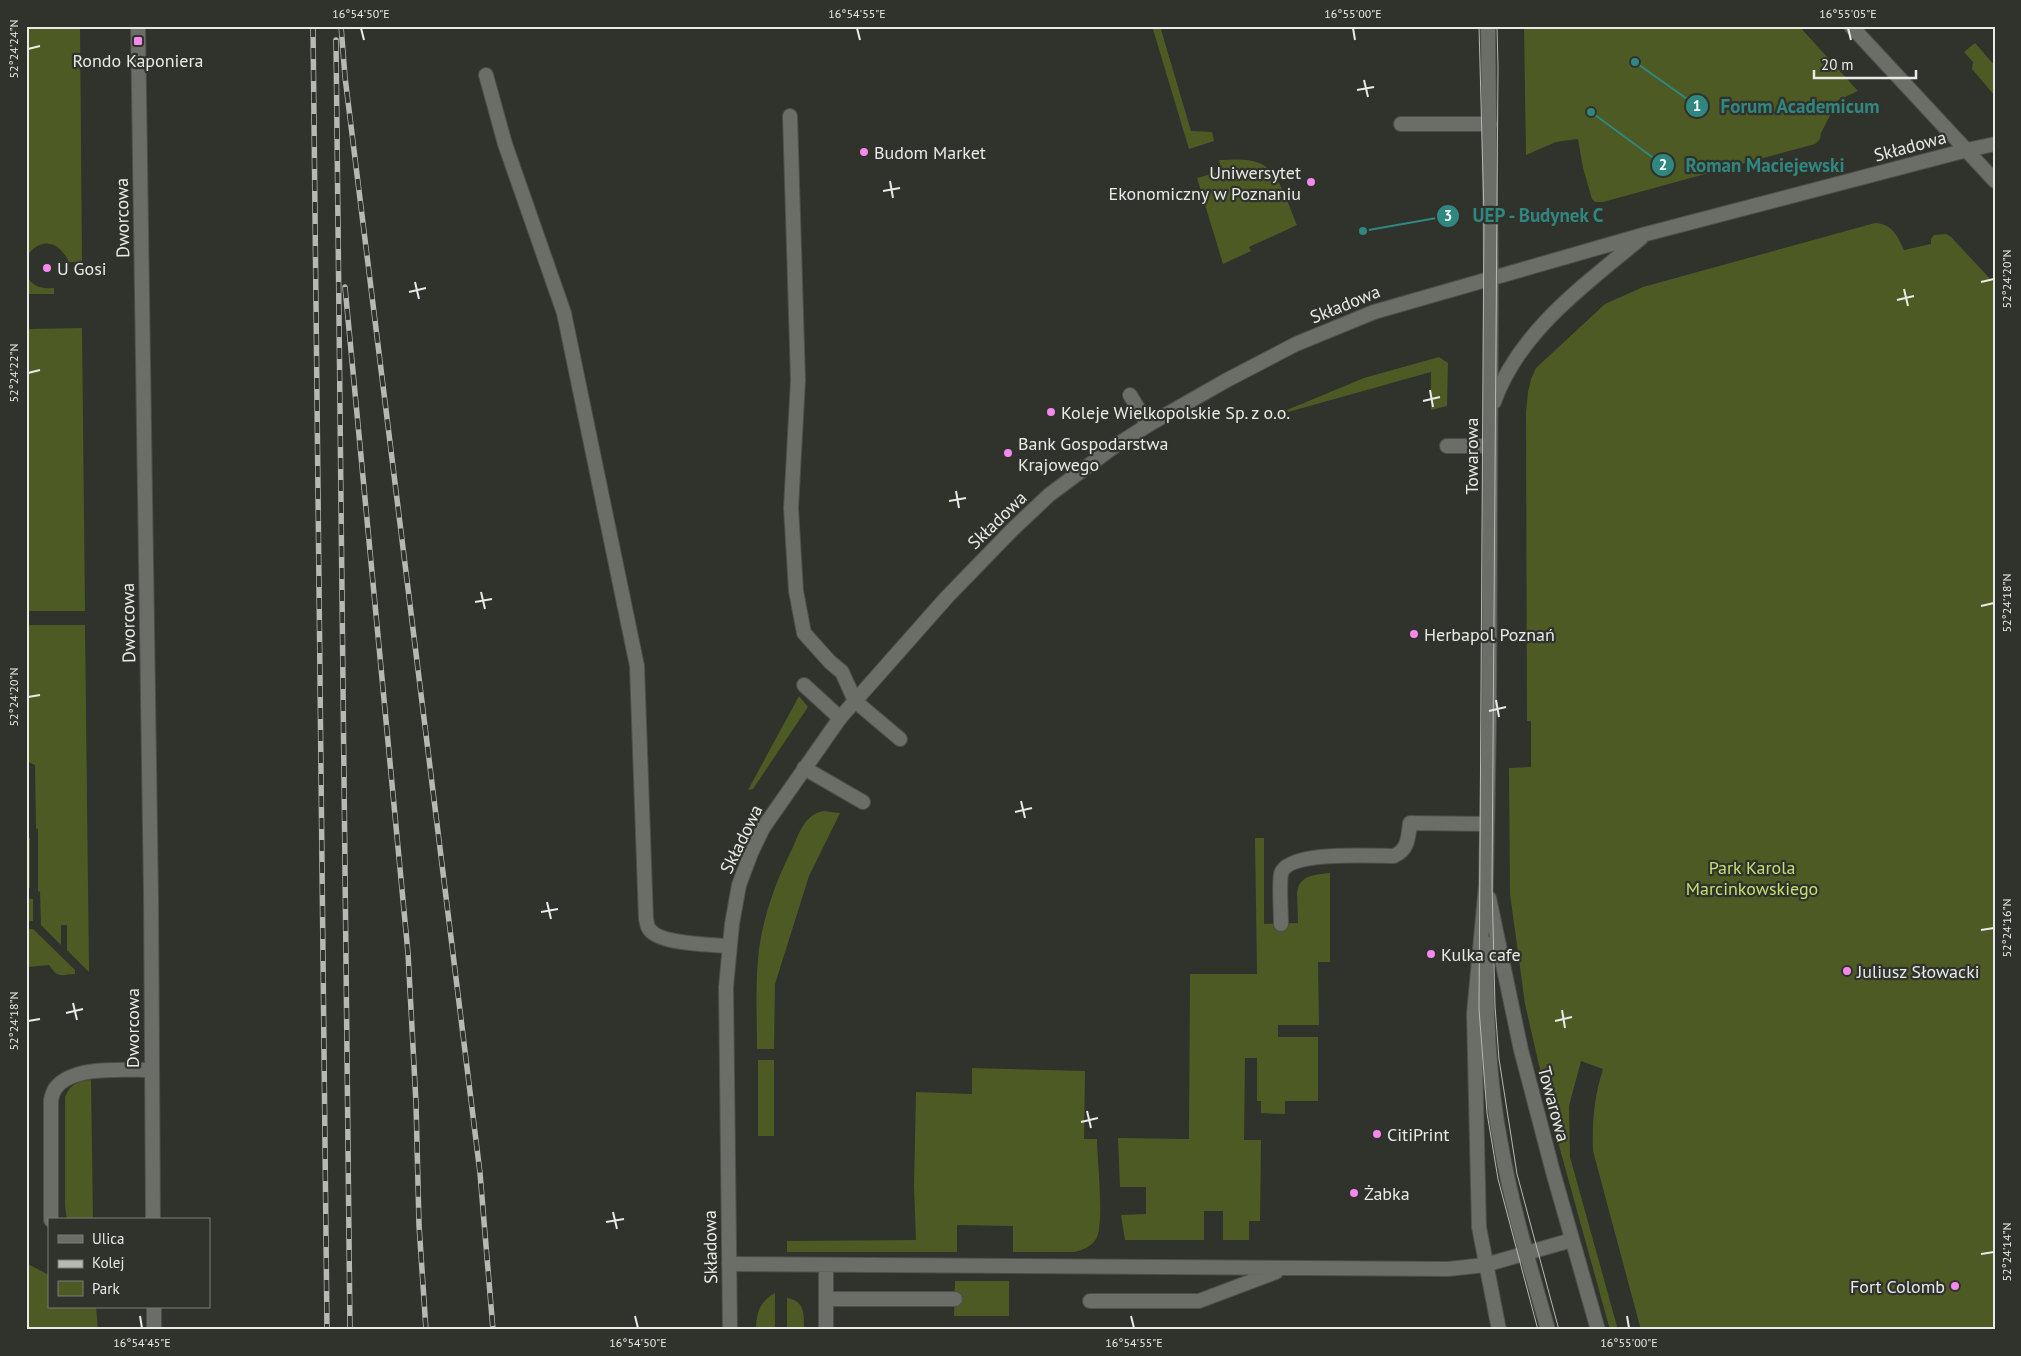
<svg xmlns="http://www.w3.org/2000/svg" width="2021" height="1356" font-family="'PT Sans',sans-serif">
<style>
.green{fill:#4d5a23}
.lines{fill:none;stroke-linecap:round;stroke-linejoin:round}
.service-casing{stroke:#4e4f4c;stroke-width:16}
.minor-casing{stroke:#4e4f4c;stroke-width:16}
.tertiary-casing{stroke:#4e4f4c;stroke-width:16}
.service{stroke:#6b6d67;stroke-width:14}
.minor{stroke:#6b6d67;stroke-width:14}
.tertiary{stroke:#6b6d67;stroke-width:14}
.tram{stroke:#b6b8b4;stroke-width:1}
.rail-casing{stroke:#b6b8b4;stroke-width:5.5}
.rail{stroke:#30322c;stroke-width:4;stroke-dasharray:11;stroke-linecap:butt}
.ticks{fill:none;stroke:#e9eae7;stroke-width:2}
.poi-dot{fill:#f788ec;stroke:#30322c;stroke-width:2}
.labels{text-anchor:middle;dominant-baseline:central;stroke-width:4.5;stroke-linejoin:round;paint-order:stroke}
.poi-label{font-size:18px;fill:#e9eae7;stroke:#30322c;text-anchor:start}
.street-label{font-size:18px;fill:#e9eae7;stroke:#30322c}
.park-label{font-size:18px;fill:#c4e06e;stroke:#30322c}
.leader{fill:none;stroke:#308780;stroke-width:2}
.callout-dot{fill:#308780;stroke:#30322c;stroke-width:2}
.mark-label{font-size:15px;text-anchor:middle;font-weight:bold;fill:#fff}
.callout-label{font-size:19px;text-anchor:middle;font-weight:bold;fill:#308780;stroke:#30322c;stroke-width:4.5;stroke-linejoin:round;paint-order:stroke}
.neatline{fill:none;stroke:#e9eae7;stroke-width:2}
.ticks-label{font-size:12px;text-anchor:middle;fill:#e9eae7}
</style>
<rect width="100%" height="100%" fill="#30322c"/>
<path class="green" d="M26,26H80L82,262H69C59,241 41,236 26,257Z
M1152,26H1160L1191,131L1212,132L1214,141L1189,149Z
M1524,26H1799L1858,91L1838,100L1821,133L1820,139L1815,144L1603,202H1595L1592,199L1583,168L1578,139L1556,142L1526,155Z
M1975,43L1995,66V96L1972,69L1973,62L1964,52Z
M1219,160C1232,160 1247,158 1259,163C1279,170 1289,207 1297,225L1249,247L1251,251L1223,264L1197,178L1222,171Z
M1875,223C1892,224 1897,235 1904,250L1931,244V239L1934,235L1946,234L1951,237L1995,284V1330H1641L1593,1151C1592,1123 1594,1097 1603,1069L1581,1061L1569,1106L1570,1157L1618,1330H1610L1550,1113L1525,1004L1510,894L1509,768L1531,767V721H1527L1526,412L1528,392L1531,379L1536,368L1605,304L1643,287Z
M26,275C33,287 41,289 54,288V294H28L29,329L82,328L85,611H26Z
M1439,357L1448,363L1447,406L1431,410V372L1288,412L1287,410L1364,378Z
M26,625H85L89,972L67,950V925H61V945L41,925L40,892L38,891V829L36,828L35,765L26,761Z
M799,696L808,707L753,789L748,790Z
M26,779L28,838H30V888H26Z
M823,811L840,813L809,876L775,984L774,1049H757C757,1016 755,982 759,949C764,913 777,879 793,847C800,831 805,815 823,811Z
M1255,838H1264V924L1298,923C1298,889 1289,876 1330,873V962H1318L1319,1025H1278V1037H1318V1101H1285V1114L1261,1113V1101H1257V1058H1245L1244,1140H1261L1260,1221H1249V1240H1223V1211H1204V1240H1125L1121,1215L1146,1214V1187H1120L1118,1138L1189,1139L1190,974H1257Z
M26,899H33V921H26Z
M26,929H33L75,970V974C62,974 59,980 49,965L28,967L26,965Z
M758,1060H774V1136H758Z
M972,1068L1085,1071L1084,1139H1097C1097,1159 1105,1224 1096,1239C1091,1247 1083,1250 1074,1252H1013V1226L957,1225V1252H787V1241L916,1240L914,1186L916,1092L972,1094Z
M91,1080L93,1220H67L65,1206V1097C70,1084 78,1081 91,1080Z
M26,1263L49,1275V1307H96L98,1330H26Z
M955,1281H1009V1316H954Z
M775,1293V1330H756C756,1313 760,1301 775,1293Z
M787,1298C805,1301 804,1314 804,1330H787Z"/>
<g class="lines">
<defs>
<path id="service" d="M486,75L505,144L564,313L637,666L646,919C647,923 647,927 650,930C660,944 712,945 729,946
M790,116L798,380L791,508L796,591L804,633L830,662L842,672L855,701L900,739
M1401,124H1490
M1130,395L1148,425
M1447,446H1490
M804,685L840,718
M804,768L863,802
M1281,924C1281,910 1279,886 1281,874C1287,850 1374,856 1394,856C1409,849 1408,837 1410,823L1487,824
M1486,943C1486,1010 1488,1079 1501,1145C1512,1208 1531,1269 1548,1330
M51,1220V1100C52,1096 53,1092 55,1089C71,1065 125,1070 150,1070
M729,1264L1448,1269L1485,1265L1572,1240
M826,1299H955
M1090,1301H1199L1276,1272
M826,1330V1265"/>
<path id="minor" d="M138,26L151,896L153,1220
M1488,26L1491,277L1489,721L1486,885L1474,1014L1479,1227L1499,1330
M1494,402C1519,331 1586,284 1641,238
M1489,898L1521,1050L1553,1172L1598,1330
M154,1307V1330
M730,1330L726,987L732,924L739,885L751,853L763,828L840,718L947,597L1012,530L1049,495L1112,448L1148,425L1227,380L1296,344L1374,312L1646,234L1967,150L1995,144"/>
<path id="tertiary" d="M1851,26L1995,181"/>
</defs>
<use href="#service" class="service-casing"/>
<use href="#minor" class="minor-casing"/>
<use href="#tertiary" class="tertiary-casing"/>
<use href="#service" class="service"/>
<use href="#minor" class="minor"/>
<use href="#tertiary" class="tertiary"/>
<path class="tram" d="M1479,26L1484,215L1479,1009L1487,1113L1498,1179L1538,1330
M1497,26L1498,67L1492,884L1495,1006L1499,1059L1517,1174L1559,1330"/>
<defs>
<path id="rail" d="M313,26L327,1330
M341,26L345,77L480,1173L493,1330
M336,40L350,1330
M345,287L408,953L416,1103L419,1225L426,1330"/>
</defs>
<use href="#rail" class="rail-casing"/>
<use href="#rail" class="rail"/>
</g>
<path class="ticks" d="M361,28L364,40M857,28L860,40M1353,28L1355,40M1848,28L1851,40M28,49L40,46M1364,80L1368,97M1357,90L1374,87M890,181L893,198M883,191L900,188M415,282L419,299M1981,282L1994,279M1904,289L1908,306M409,292L426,288M1897,300L1914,296M28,373L40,370M1430,390L1433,407M1423,401L1440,397M956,491L959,508M949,501L966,498M481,592L485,609M475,602L492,599M1981,606L1994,603M28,697L40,695M1496,700L1499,717M1489,711L1506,707M1021,801L1025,818M1015,812L1032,808M547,902L551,919M541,912L558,909M1981,930L1994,928M73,1003L77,1020M1562,1010L1565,1028M66,1013L83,1009M28,1021L40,1019M1555,1021L1572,1017M1087,1111L1091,1128M1081,1122L1098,1118M613,1212L617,1229M606,1222L624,1219M1981,1254L1994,1252M140,1316L142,1328M635,1316L638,1328M1131,1316L1134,1328M1627,1316L1629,1328"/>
<g class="poi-dot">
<rect x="133" y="36" width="10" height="10" rx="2.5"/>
<circle cx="864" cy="152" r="5"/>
<circle cx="1311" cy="182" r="5"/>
<circle cx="47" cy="268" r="5"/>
<circle cx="1051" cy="412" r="5"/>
<circle cx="1008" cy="453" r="5"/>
<circle cx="1414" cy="634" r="5"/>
<circle cx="1431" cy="954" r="5"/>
<circle cx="1847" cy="971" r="5"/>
<circle cx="1377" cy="1134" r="5"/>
<circle cx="1354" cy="1193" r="5"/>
<circle cx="1955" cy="1286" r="5"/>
</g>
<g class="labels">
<g class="poi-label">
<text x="138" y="60" text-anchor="middle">Rondo Kaponiera</text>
<text x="874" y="152">Budom Market</text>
<text x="1301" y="172" text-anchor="end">Uniwersytet<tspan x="1301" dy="21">Ekonomiczny w Poznaniu</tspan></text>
<text x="57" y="268">U Gosi</text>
<text x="1061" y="412">Koleje Wielkopolskie Sp. z o.o.</text>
<text x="1018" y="443">Bank Gospodarstwa<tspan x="1018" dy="21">Krajowego</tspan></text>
<text x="1424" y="634">Herbapol Poznań</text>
<text x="1441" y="954">Kulka cafe</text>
<text x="1857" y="971">Juliusz Słowacki</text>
<text x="1387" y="1134">CitiPrint</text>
<text x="1364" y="1193">Żabka</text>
<text x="1945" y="1286" text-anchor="end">Fort Colomb</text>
</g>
<g class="street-label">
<text transform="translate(1910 146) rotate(-15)">Składowa</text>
<text transform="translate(122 218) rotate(-91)">Dworcowa</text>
<text transform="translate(1345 304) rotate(-22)">Składowa</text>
<text transform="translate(1471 456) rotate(-90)">Towarowa</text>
<text transform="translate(997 520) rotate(-44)">Składowa</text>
<text transform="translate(128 623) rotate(-91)">Dworcowa</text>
<text transform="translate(741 839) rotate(-64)">Składowa</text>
<text transform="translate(132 1028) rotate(-90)">Dworcowa</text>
<text transform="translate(1554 1104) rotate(75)">Towarowa</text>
<text transform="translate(710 1247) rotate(-91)">Składowa</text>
</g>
<g class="park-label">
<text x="1752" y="867">Park Karola<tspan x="1752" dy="21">Marcinkowskiego</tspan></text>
</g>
</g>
<path class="leader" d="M1635 62L1697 106M1591 112L1663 165M1363 231L1448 216"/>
<g class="callout-dot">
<circle cx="1635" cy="62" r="5"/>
<circle cx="1591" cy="112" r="5"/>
<circle cx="1363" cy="231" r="5"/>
<circle cx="1697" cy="106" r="12"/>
<circle cx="1663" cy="165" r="12"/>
<circle cx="1448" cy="216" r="12"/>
</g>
<g class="mark-label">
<text x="1697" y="111">1</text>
<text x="1663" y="170">2</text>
<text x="1448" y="221">3</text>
</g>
<g class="callout-label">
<text x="1800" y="113">Forum Academicum</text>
<text x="1765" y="172">Roman Maciejewski</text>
<text x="1538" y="222">UEP - Budynek C</text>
</g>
<rect width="2021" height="1356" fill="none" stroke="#30322c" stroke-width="55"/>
<rect x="48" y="1218" width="162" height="90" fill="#30322c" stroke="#7a7c77"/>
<rect x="58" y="1235" width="25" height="8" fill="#6b6d67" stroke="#7a7c77"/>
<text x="92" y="1244" font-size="15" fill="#e9eae7">Ulica</text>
<rect x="58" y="1260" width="25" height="8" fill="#b6b8b4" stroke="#7a7c77"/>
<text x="92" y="1268" font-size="15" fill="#e9eae7">Kolej</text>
<rect x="58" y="1281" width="25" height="15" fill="#4d5a23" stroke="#7a7c77"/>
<text x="92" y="1294" font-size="15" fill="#e9eae7">Park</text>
<path d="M1814 70v8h102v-8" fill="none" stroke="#e9eae7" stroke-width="2.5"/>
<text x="1821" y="70" font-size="15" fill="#e9eae7" stroke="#30322c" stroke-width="4" paint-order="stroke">20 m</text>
<rect x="28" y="28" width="1966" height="1300" class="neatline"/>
<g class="ticks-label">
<text x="361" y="18">16°54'50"E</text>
<text x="857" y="18">16°54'55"E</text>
<text x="1353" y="18">16°55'00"E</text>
<text x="1848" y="18">16°55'05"E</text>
<text transform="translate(14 49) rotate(-90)" y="4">52°24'24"N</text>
<text transform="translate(2007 279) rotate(-90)" y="4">52°24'20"N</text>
<text transform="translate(14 373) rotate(-90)" y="4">52°24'22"N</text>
<text transform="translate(2007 603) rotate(-90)" y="4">52°24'18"N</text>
<text transform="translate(14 697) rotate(-90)" y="4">52°24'20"N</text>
<text transform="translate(2007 928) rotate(-90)" y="4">52°24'16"N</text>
<text transform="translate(14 1021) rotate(-90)" y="4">52°24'18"N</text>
<text transform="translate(2007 1252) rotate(-90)" y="4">52°24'14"N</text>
<text x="142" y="1347">16°54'45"E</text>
<text x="638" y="1347">16°54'50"E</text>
<text x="1134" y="1347">16°54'55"E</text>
<text x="1629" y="1347">16°55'00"E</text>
</g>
</svg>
